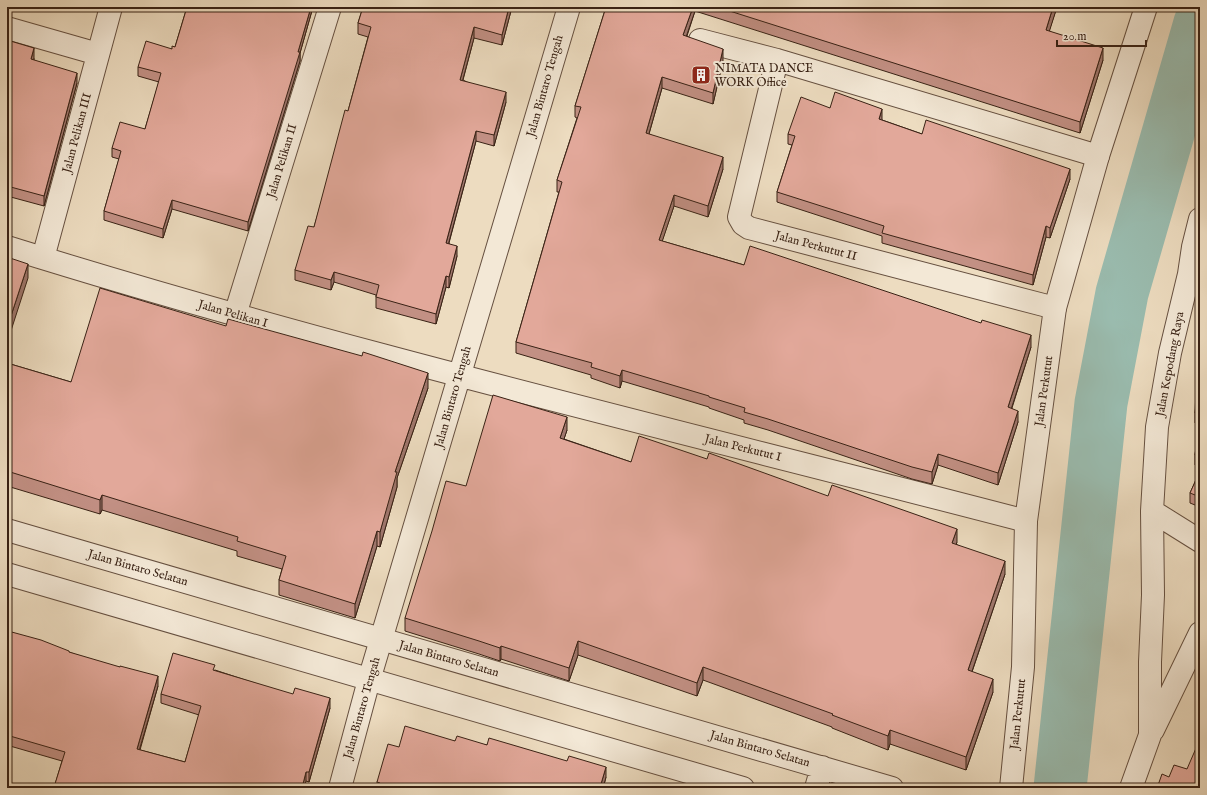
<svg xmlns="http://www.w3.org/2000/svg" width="1207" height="795" font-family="'IM FELL English',serif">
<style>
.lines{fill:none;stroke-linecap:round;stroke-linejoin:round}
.river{stroke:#9abcaf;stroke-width:53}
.minor-casing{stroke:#665040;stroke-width:24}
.tertiary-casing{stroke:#665040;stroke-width:24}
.minor{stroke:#f3e8d6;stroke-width:22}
.tertiary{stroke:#f3e8d6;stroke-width:22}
.wall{fill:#c29084;stroke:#392215}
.shaded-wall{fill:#9e766c;stroke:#392215}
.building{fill:#e2a89a;stroke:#392215}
.labels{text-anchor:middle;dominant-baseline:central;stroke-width:4;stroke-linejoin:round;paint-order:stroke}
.poi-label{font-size:12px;fill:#392215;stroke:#f3e8d6;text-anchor:start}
.street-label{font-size:12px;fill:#392215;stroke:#f3e8d6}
</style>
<rect width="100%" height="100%" fill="#eddcc0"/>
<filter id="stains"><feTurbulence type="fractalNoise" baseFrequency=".005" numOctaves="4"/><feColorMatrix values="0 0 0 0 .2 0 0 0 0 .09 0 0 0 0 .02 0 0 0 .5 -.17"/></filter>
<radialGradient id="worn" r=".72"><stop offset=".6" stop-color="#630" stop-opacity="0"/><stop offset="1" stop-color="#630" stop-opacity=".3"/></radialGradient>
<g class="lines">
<path class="river" d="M1060,788L1101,403L1122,293L1200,23"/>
<defs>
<path id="minor" d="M7,28L98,54
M700,40L777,60L1098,156
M777,60L739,217L743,224L749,228L1055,308
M7,247C343,352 685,432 1026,521
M43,258L111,7
M235,315L330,7
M1152,511L1200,541
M1153,730L1200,633
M340,788L369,680L569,7
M1131,788L1150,735V662L1153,595L1152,511L1157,427L1170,353L1189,274L1193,247L1200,219"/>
<path id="tertiary" d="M7,530L892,788
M7,574L743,788
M816,788L822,767
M1011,788L1023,667L1026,521L1055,308L1098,156L1146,7"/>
</defs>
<use href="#minor" class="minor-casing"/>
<use href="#tertiary" class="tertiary-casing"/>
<use href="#minor" class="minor"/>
<use href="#tertiary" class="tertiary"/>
</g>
<path class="wall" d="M187,7H313L300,53V61L248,231L172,209L163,238L104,220V211L119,159L112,157V148L145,129L159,82L138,76V67L175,47Z
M363,7H512L502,45L474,38L463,80L506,102L494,146L476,141L449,243L457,256L449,288L446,287L436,324L376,308V295L334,282L331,290L295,280V270L314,227L348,111L368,37L358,34V23Z
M606,7H1057L1049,31L1103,60L1080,133L695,11L687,36L723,61L713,104L662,88L649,134L723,169L708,217L674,206L662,241L744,265L1031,347L1012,408L1018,422L998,485L938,465L932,484L912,479L768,430L744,423V420L709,408V407L622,381L620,388L591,378V375L516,353V342L559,192H557V180L577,118L575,117V106Z
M7,40L34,58V60L77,83L44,206L7,196Z
M830,108L882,120L922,134L1070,179L1050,238L1046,237L1033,285L882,243V236L777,202V192L792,145L788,144V134Z
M7,363L71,382L428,388L397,478V487L380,547L377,546L355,618L279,595V580L282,569L237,556V551L102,510L100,514L7,486Z
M1200,370V466L1195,465V455L1199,423H1195V413Z
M567,430L564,439L631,462L957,542L956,544L1005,574L972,672L993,692L966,770L890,744L888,750L832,728V727L703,680L697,696L578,655L569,681L501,659L500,661L479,654L405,631V618Z
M1200,471V507L1190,503V493Z
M7,632L69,652L158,686L140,750L185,762L199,715L161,703V694L215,670L330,708L309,782L306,781L304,788H54L62,761L10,746L7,757Z
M455,741L487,745L606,777L604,785L613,788H377V782L399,747Z"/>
<path class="shaded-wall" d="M311,7H313L300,53V61L248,231V222Z
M509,7H512L502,45V35Z
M693,7H695V11L683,46V35Z
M1053,7H1057L1046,42V30Z
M474,27V38L460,90V80Z
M34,48V58L31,69V59Z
M1103,48V60L1080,133V122Z
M723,49V61L713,104V93Z
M77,73V83L44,206V196Z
M662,77V88L646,144V133Z
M506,92V102L494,146V135Z
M882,109V120L879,129V119Z
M476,131V141L446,253V243Z
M723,157V169L708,217V206Z
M1070,169V179L1050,238V228Z
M674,195V206L659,251V240Z
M172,200V209L163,238V229Z
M1046,226V237L1033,285V275Z
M457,246V256L449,288V277Z
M28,264V278L7,343V328Z
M334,272V282L331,290V280Z
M446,276V287L436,324V314Z
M1031,335V347L1008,419V407Z
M622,370V381L620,388V376Z
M428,373V388L397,478V487L380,547V532L395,472Z
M1018,411V422L998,485V473Z
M567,417V430L560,451V438Z
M938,454V465L932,484V472Z
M102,495V510L100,514V500Z
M957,529V542L952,556V543Z
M377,531V546L355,618V604Z
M1005,561V574L968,683V670Z
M578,641V655L569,681V668Z
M501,646V659L500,661V648Z
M703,667V680L697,696V683Z
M158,676V686L137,758V749Z
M993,679V692L966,770V757Z
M330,698V708L309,782V772Z
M890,730V744L888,750V736Z
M10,736V746L7,757V747Z
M606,767V777L603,788L601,784Z
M306,772V781L304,788H302Z"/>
<path class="building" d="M187,7H311L298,52H300L248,222L172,200L163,229L104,211L121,151L112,148L120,122L145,129L161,73L138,67L146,41L172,49V46L175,47Z
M363,7H509L502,35L474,27L460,80L506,92L494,135L476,131L446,243L457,246L449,277L446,276L436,314L376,297L379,285L334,272L331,280L295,270L308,226L314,227L345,110L348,111L371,27L358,23Z
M606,7H693L683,35L723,49L713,93L662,77L646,133L723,157L708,206L674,195L659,240L744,265L750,246L981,323L982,320L1031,335L1008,407L1018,411L998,473L938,454L932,472L912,467L768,419L744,412L745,408L709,397V396L622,370L620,376L591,367L592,363L516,342L562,182L557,180L581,107L575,106Z
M717,7H1053L1046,30L1103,48L1080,122Z
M7,40L34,48L31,59L77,73L44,196L7,186Z
M835,92L882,109L879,119L922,134L926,120L1070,169L1050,228L1046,226L1033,275L882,233L884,226L777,192L795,136L788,134L801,97L830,108Z
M7,257L28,264L7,328Z
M100,288L226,326L228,319L362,356L363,352L428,373L395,472H397L380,532L377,531L355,604L279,580L286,556L237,541L238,537L102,495L100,500L7,471V363L71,382Z
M1197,370H1200V413H1195Z
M493,395L567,417L560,438L631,462L639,436L707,459L709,453L828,496L832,485L957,529L952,543L1005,561L968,670L993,679L966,757L890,730L888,736L832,715L833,714L703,667L697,683L578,641L569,668L501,646L500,648L479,641L405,618L432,531L446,481L466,486Z
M1200,418V456L1195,455Z
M1200,471V497L1190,493Z
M8,631L41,640L69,651V652L120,667V666L158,676L137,749L185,762L201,706L161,694L173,653L215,665L213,670L293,694L295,688L330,698L309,772H306L302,788H58L54,787L65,752L10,736L7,747V632H8Z
M405,726L455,741L457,736L487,745L489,738L567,761L569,756L606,767L601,784L614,788H379L380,783L377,782L388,744L399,747Z
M1200,739V788H1157L1162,774L1169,777L1174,765L1187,769Z"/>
<defs>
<symbol id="building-square" viewBox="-11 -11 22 22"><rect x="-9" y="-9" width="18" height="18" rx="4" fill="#8f2418" stroke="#f3e8d6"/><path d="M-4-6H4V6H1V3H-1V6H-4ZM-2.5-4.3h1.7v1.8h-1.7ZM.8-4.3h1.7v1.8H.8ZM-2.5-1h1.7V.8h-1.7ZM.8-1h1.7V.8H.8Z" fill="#fff"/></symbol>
</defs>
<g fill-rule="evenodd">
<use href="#building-square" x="690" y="64" width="22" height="22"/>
</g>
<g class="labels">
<g class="poi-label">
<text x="715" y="68">NIMATA DANCE<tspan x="715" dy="14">WORK Office</tspan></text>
</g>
<g class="street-label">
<text transform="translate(545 86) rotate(-74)">Jalan Bintaro Tengah</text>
<text transform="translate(77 133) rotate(-75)">Jalan Pelikan III</text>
<text transform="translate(282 161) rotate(-73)">Jalan Pelikan II</text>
<text transform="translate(816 246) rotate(15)">Jalan Perkutut II</text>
<text transform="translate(233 314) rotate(16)">Jalan Pelikan I</text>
<text transform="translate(1170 364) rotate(-79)">Jalan Kepodang Raya</text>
<text transform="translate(1044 391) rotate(-82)">Jalan Perkutut</text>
<text transform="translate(453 397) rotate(-74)">Jalan Bintaro Tengah</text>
<text transform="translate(743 448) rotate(14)">Jalan Perkutut I</text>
<text transform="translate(138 568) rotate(16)">Jalan Bintaro Selatan</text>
<text transform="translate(449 659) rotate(16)">Jalan Bintaro Selatan</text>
<text transform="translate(362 708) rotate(-74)">Jalan Bintaro Tengah</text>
<text transform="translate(1018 714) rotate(-84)">Jalan Perkutut</text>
<text transform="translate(760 749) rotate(16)">Jalan Bintaro Selatan</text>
</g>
</g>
<rect width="1207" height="795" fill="none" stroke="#eddcc0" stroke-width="24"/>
<rect x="8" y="8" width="1191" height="779" fill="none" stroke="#392215" stroke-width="2"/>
<rect x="12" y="12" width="1183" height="771" fill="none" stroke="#392215"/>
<path d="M1057 40v6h89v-6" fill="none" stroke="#392215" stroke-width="2"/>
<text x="1063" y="40" font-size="12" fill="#392215" stroke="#f3e8d6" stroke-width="3" paint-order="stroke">20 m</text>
<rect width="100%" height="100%" filter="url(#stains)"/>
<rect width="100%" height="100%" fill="url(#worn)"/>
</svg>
